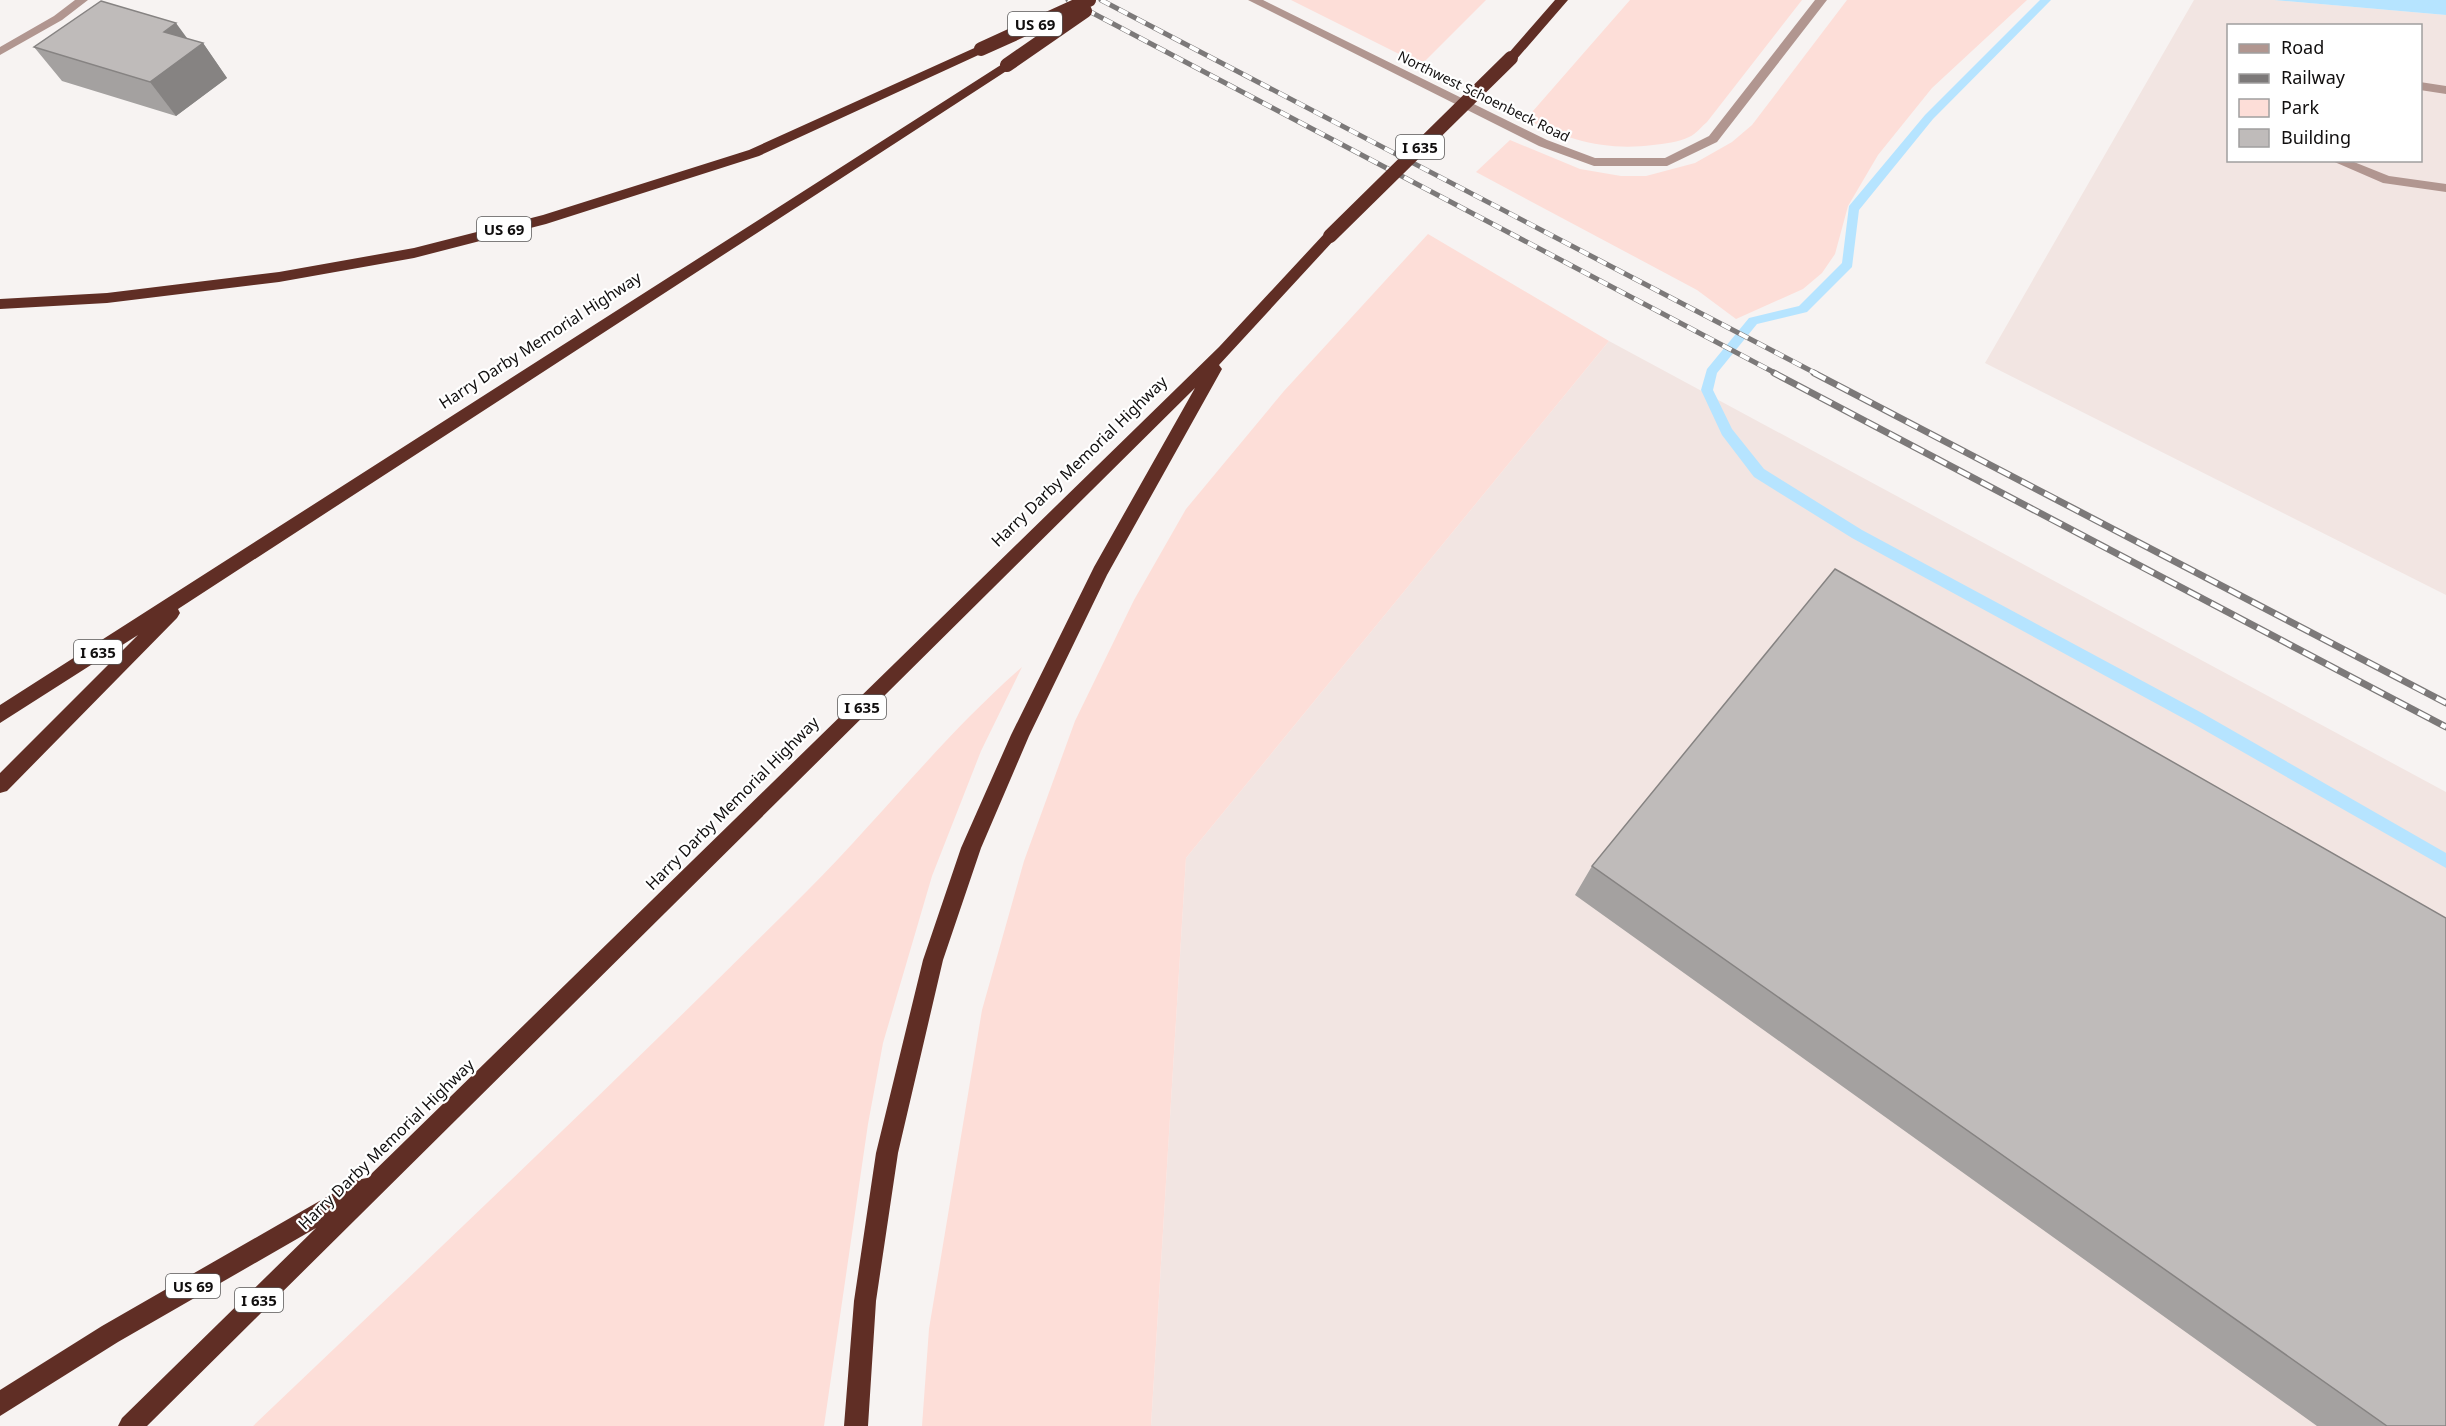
<svg xmlns="http://www.w3.org/2000/svg" width="2446" height="1426" font-family="'Noto Sans',sans-serif">
<style>
.built{fill:#f2e5e2;fill-rule:evenodd}
.green{fill:#fdded8}
.water{fill:#b6e4ff}
.lines{fill:none;stroke-linecap:round;stroke-linejoin:round}
.stream{fill:#b6e4ff;fill-rule:evenodd}
.service{fill:#b19690;fill-rule:evenodd}
.minor{fill:#b19690;fill-rule:evenodd}
.motorway{fill:#602e25;fill-rule:evenodd}
.rail-far1-casing{stroke:#7c7979;stroke-width:5}
.rail-casing{stroke:#7c7979;stroke-width:7}
.rail-far1{stroke:#fff;stroke-width:4;stroke-dasharray:10;stroke-linecap:butt}
.rail{stroke:#fff;stroke-width:4.5;stroke-dasharray:13;stroke-linecap:butt}
.motorway-bridge{stroke:#602e25;stroke-width:14}
.wall{fill:#a4a1a0}
.shaded-wall{fill:#868382}
.building{fill:#bfbbba;stroke:#868382;stroke-width:1.5}
.labels{text-anchor:middle;dominant-baseline:central;stroke-width:4.5;stroke-linejoin:round;paint-order:stroke}
.far-street-label{font-size:14px;fill:#110f0f;stroke:#fff}
.shield{fill:#fff;stroke:#585757;stroke-width:1.5}
.shield-label{font-size:15px;font-weight:bold;fill:#110f0f}
.street-label{font-size:16px;fill:#110f0f;stroke:#fff}
</style>
<rect width="100%" height="100%" fill="#f7f3f2"/>
<path class="built" d="M2194,0H2274L2446,15V595L1985,363ZM2228,26H2420V160H2228Z
M1609,341L2446,792V1426H1151L1186,858Z"/>
<path class="green" d="M1291,0H1486L1421,65Z
M1630,0H1802L1707,122C1702,126 1696,134 1689,137C1679,142 1664,144 1653,145C1606,151 1567,140 1526,119Z
M1847,0H2027L1932,88L1878,155L1848,206L1835,254L1822,273L1803,289L1736,319L1697,290L1476,172L1510,140L1580,169L1621,176H1646L1695,163L1732,142L1752,125Z
M1428,234L1609,341L1186,858L1151,1426H922L929,1329L982,1010L1024,861L1075,721L1134,600L1186,509L1284,391Z
M1022,667L981,751L932,876L883,1043L868,1124L824,1426H253C439,1249 626,1072 808,890C881,817 944,735 1022,667Z"/>
<path class="water" d="M2274,0H2446V15Z"/>
<g class="lines">
<path class="stream" d="M2040,0H2051L1933,119L1859,210L1852,267L1807,312L1757,324L1717,373L1713,390L1732,429L1764,469L1862,530L2202,713L2446,853V868L2192,723L1852,538L1754,477L1722,435L1701,390L1707,369L1749,318L1799,306L1842,263L1849,206L1925,115Z"/>
<path class="service" d="M2420,82L2446,86V94L2420,90Z
M2330,160H2349L2389,176L2446,184V192L2383,183Z"/>
<path class="minor" d="M75,0H88L62,20L0,55V47L54,16Z
M1248,0H1263L1547,140L1595,158H1665L1709,136L1815,0H1827L1717,142L1667,166H1594L1539,146Z"/>
<path class="motorway" d="M1555,0H1568L1515,61H1507L1505,58L1507,55Z
M981,45L987,49L985,52L759,156L546,224L414,258L279,282L107,303L0,309V299L107,293L279,272L414,248L543,215L749,150Z
M1007,61L1011,62L1013,65L1011,68L178,609L180,613L177,618L7,791L0,793V773L138,635L0,723V705Z
M1330,231L1335,233L1337,236L1335,239L1219,365L1222,369L1107,575L1029,736L981,848L943,960L898,1153L876,1301L868,1426H844L854,1301L876,1153L923,960L961,848L1011,735L1094,567L1195,388L147,1426H118L122,1418L316,1228L118,1342L0,1416V1390L102,1326L356,1180L367,1178L1219,347L1325,233Z"/>
<defs>
<path id="rail-far1" d="M1068,0L1777,374
M1101,0L1817,374"/>
<path id="rail" d="M1774,373L2446,727
M1814,373L2446,703"/>
</defs>
<use href="#rail-far1" class="rail-far1-casing"/>
<use href="#rail" class="rail-casing"/>
<use href="#rail-far1" class="rail-far1"/>
<use href="#rail" class="rail"/>
<path class="motorway-bridge" d="M981,49L1089,0
M1007,65L1085,11
M1330,236L1511,58"/>
</g>
<path class="wall" d="M187,39L203,43L227,78L176,116L62,81L34,47Z
M1592,866L2446,1426H2317L1575,895Z"/>
<path class="shaded-wall" d="M176,23L195,49L203,43L227,78L176,116L150,82L164,32Z"/>
<path class="building" d="M101,1L176,23L164,32L203,43L150,82L34,47Z
M1835,569L2446,918V1426H2387L1592,866Z"/>
<g class="labels">
<g class="far-street-label">
<text transform="translate(1484 96) rotate(26)">Northwest Schoenbeck Road</text>
</g>
<g class="shield">
<rect x="1008" y="12" width="54" height="24" rx="4.5"/>
<rect x="1396" y="135" width="48" height="24" rx="4.5"/>
<rect x="477" y="217" width="54" height="24" rx="4.5"/>
<rect x="74" y="640" width="48" height="24" rx="4.5"/>
<rect x="838" y="695" width="48" height="24" rx="4.5"/>
<rect x="166" y="1274" width="54" height="24" rx="4.5"/>
<rect x="235" y="1288" width="48" height="24" rx="4.5"/>
</g>
<g class="shield-label">
<text x="1035" y="24">US 69</text>
<text x="1420" y="147">I 635</text>
<text x="504" y="229">US 69</text>
<text x="98" y="652">I 635</text>
<text x="862" y="707">I 635</text>
<text x="193" y="1286">US 69</text>
<text x="259" y="1300">I 635</text>
</g>
<g class="street-label">
<text transform="translate(540 340) rotate(-33)">Harry Darby Memorial Highway</text>
<text transform="translate(1079 461) rotate(-44)">Harry Darby Memorial Highway</text>
<text transform="translate(732 803) rotate(-45)">Harry Darby Memorial Highway</text>
<text transform="translate(386 1144) rotate(-44)">Harry Darby Memorial Highway</text>
</g>
</g>
<rect x="2227" y="24" width="195" height="138" fill="#ffffff" stroke="#a09f9f" stroke-width="1.5"/>
<rect x="2239" y="44" width="30" height="9" fill="#b19690" stroke="#a09f9f" stroke-width="1.5"/>
<text x="2281" y="54" font-size="18" fill="#110f0f">Road</text>
<rect x="2239" y="74" width="30" height="9" fill="#7c7979" stroke="#a09f9f" stroke-width="1.5"/>
<text x="2281" y="84" font-size="18" fill="#110f0f">Railway</text>
<rect x="2239" y="99" width="30" height="18" fill="#fdded8" stroke="#a09f9f" stroke-width="1.5"/>
<text x="2281" y="114" font-size="18" fill="#110f0f">Park</text>
<rect x="2239" y="129" width="30" height="18" fill="#bfbbba" stroke="#a09f9f" stroke-width="1.5"/>
<text x="2281" y="144" font-size="18" fill="#110f0f">Building</text>
</svg>
